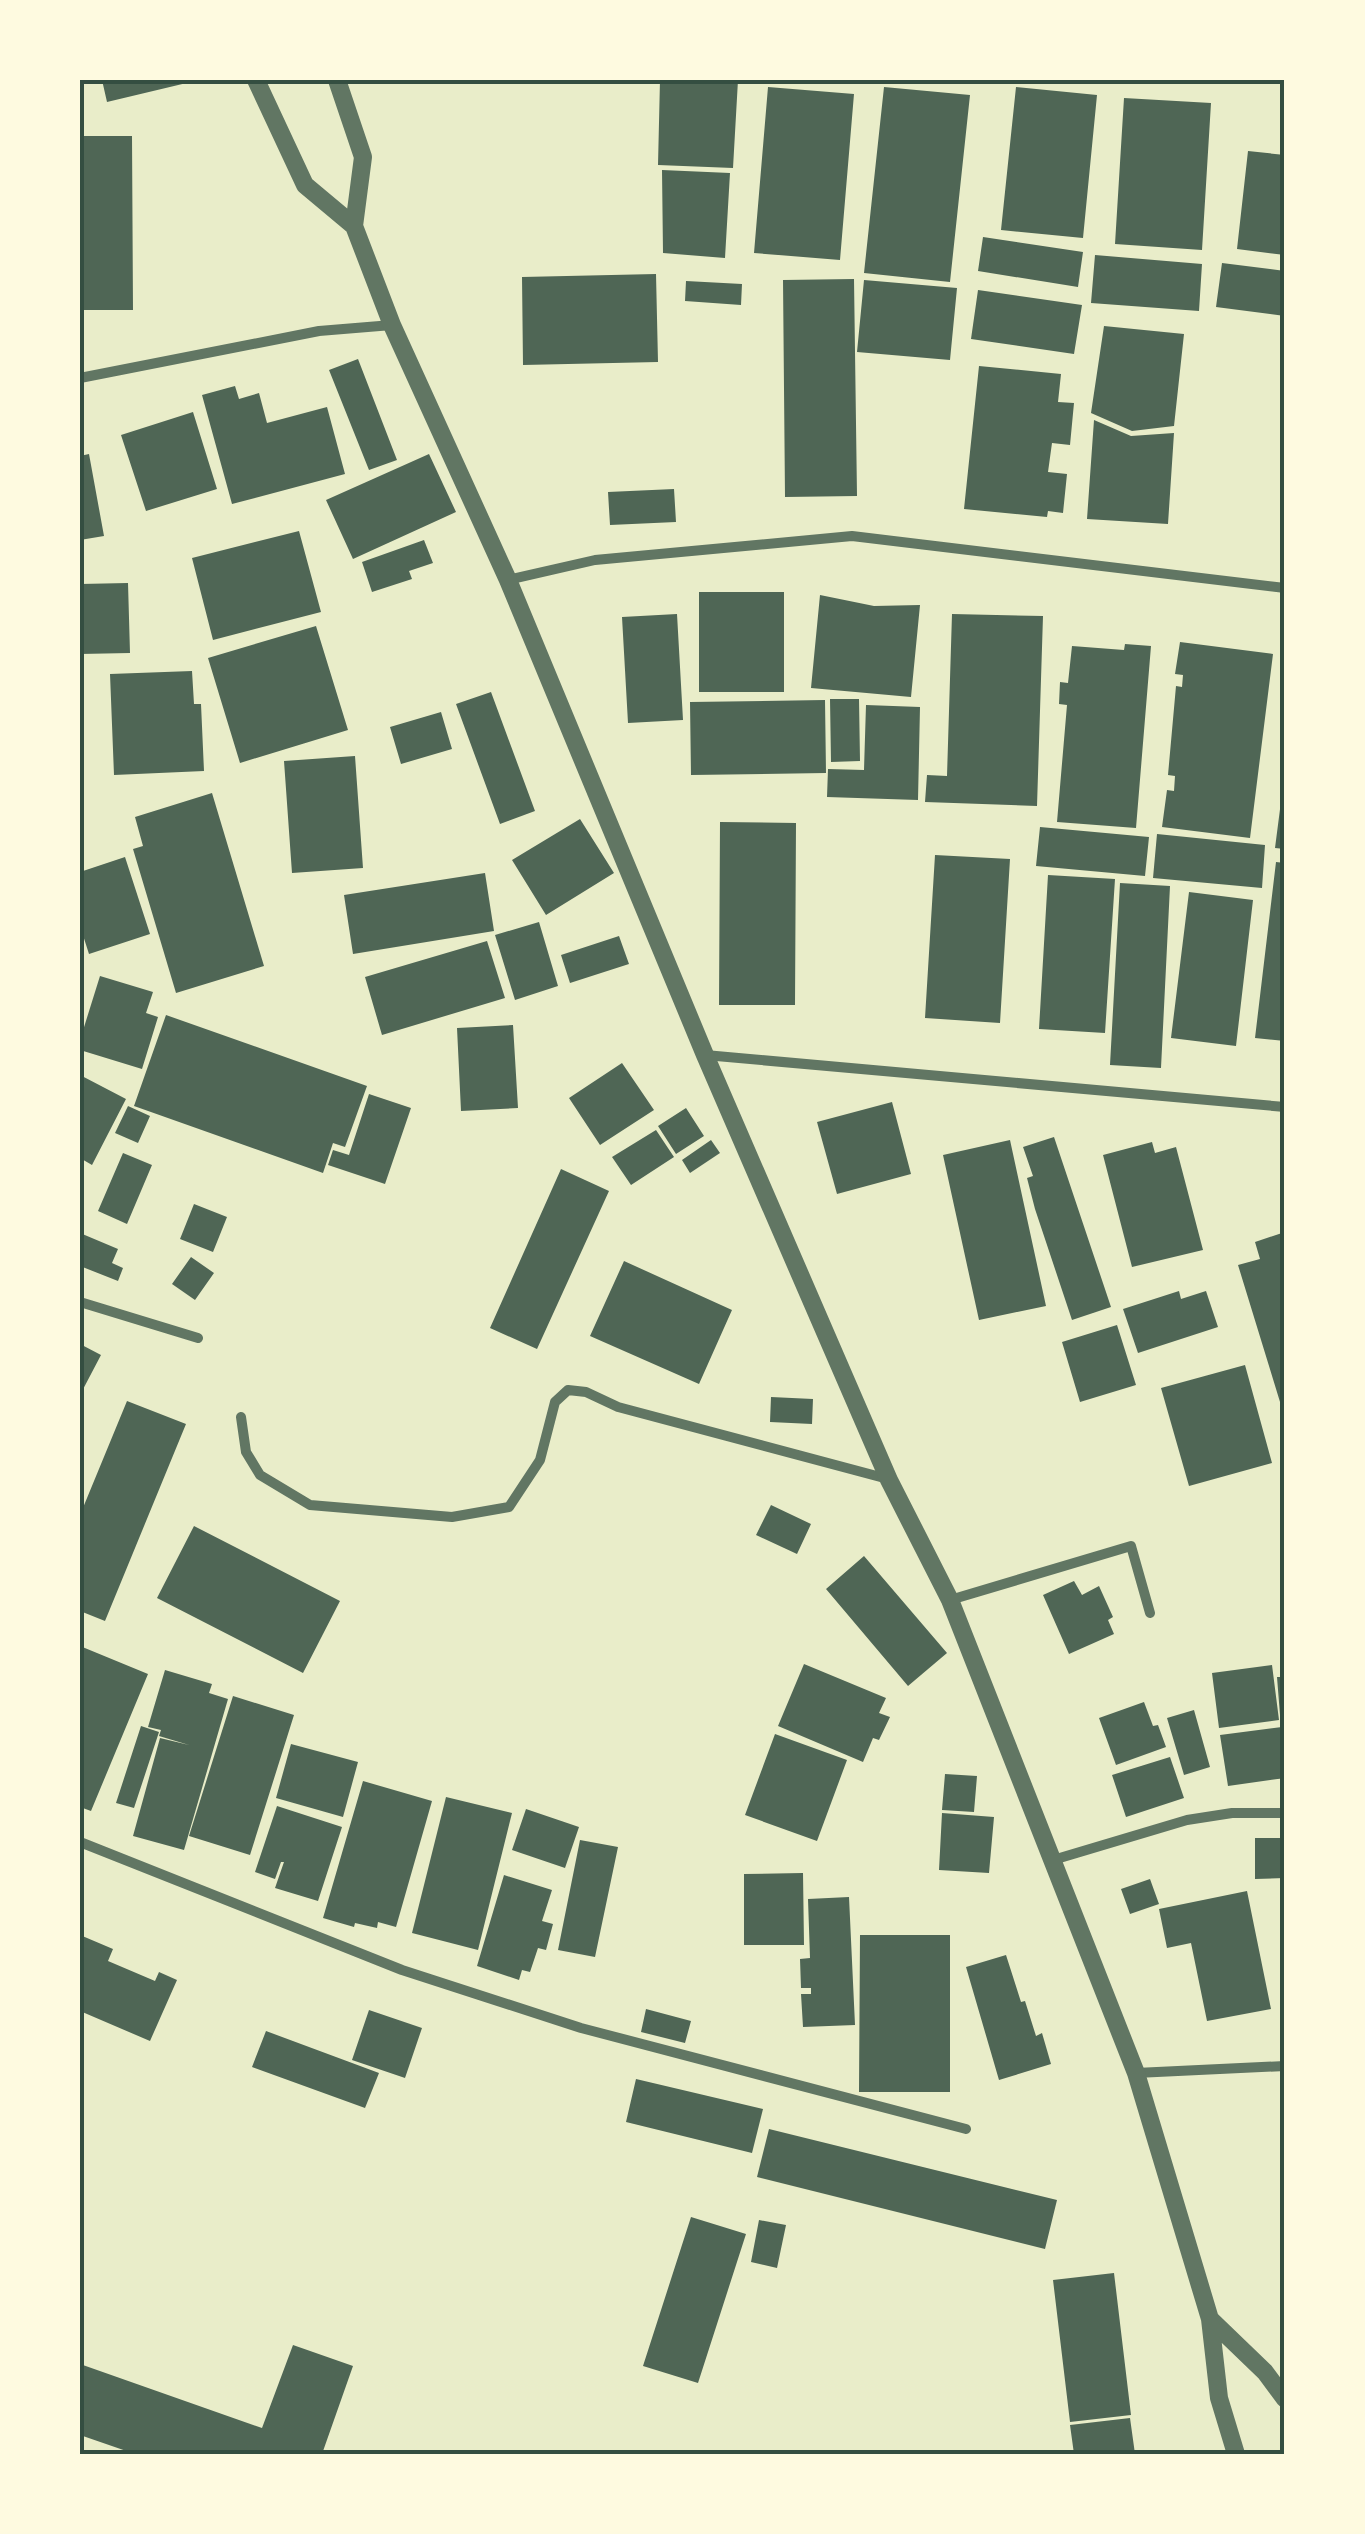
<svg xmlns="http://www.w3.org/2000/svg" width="1365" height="2534" font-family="Raleway,sans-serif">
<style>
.building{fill:#4f6655}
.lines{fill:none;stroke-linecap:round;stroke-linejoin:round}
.minor{stroke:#617663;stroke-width:10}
.tertiary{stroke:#617663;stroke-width:18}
.neatline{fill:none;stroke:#344e41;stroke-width:4}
</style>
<rect width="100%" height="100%" fill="#e9edc9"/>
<path class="building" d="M102,80H195V81L107,102Z
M660,80H738L733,168L658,165Z
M768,87L854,94L840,260L754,253Z
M884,87L970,95L950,282L864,273Z
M1016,87L1097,95L1083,238L1001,230Z
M1124,98L1211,103L1202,250L1115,244Z
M80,136H132L133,310H80Z
M1248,151L1285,155V255L1237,249Z
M662,170L730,173L725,258L663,253Z
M983,237L1083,252L1078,287L978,271Z
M1095,255L1202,264L1199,311L1091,303Z
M1222,263L1285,271V316L1216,307Z
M656,274L658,362L523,365L522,277Z
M854,279L857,496L785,497L783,280Z
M864,280L957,288L950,360L857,352Z
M686,281L742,284L741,305L685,301Z
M978,290L1082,305L1074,354L971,339Z
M1104,326L1184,334L1174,426L1132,431L1091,413Z
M358,359L397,460L369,470L329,370Z
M979,366L1061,374L1058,402L1074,403L1070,445L1052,443L1048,472L1067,474L1063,513L1048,511L1047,517L964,509Z
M235,386L239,399L259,393L267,423L327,407L345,474L232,504L202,395Z
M193,412L217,489L146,511L121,435Z
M1094,420L1131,436L1174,433L1168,524L1087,519Z
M89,454L104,536L80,540V456Z
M429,454L456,512L353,559L326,500Z
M674,489L676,522L610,525L608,492Z
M299,531L321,612L213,640L192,558Z
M424,540L433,563L409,571L412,579L372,592L362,562Z
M128,583L130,653L80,654V584Z
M699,592H784V692H699Z
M820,595L874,606L920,605L911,697L811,688Z
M677,614L683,720L628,723L622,617Z
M952,614L1043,616L1037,806L925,802L927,775L947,776Z
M316,626L348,730L240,763L208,658Z
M1180,642L1273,654L1250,838L1162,827L1167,790L1174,791L1175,776L1168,775L1176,686L1182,687L1183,675L1175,674Z
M1125,644L1151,646L1136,828L1057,822L1067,705L1059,704L1060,682L1068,683L1072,646L1124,650Z
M192,671L194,704H201L204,771L114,775L110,674Z
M491,692L535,811L500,824L456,704Z
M830,699H859L860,761L831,762Z
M825,700L826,773L691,775L690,702Z
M866,705L920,707L918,800L827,797L828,769L864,770Z
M441,712L452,749L401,764L390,727Z
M355,756L363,868L292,873L284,761Z
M1283,786H1285V849L1275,848Z
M212,793L264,966L176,993L133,849L143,846L135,817Z
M580,819L614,873L546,915L512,860Z
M720,822L796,823L795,1005H719Z
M1040,827L1149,837L1145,876L1036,866Z
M1157,834L1265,845L1262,888L1153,878Z
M935,855L1010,859L1000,1023L925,1018Z
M125,857L150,934L89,954L80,926V872Z
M1276,862L1285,863V1041L1255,1038Z
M485,873L494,931L353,954L344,895Z
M1048,875L1115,879L1105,1033L1039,1029Z
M1120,883L1170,886L1161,1068L1110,1065Z
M1189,892L1253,900L1236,1046L1171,1038Z
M539,922L558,986L515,1000L495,935Z
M619,936L629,964L570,983L561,955Z
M487,941L505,998L382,1035L365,977Z
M100,976L153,992L146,1013L158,1017L142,1069L80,1050V1040Z
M166,1015L367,1086L345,1147L333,1143L323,1173L134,1106Z
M513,1025L518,1108L461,1111L457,1028Z
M622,1063L654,1110L600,1145L569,1098Z
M80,1075L126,1099L92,1165L80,1158Z
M369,1094L411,1108L385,1184L328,1165L333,1150L349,1155Z
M892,1102L911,1174L837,1194L817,1122Z
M128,1106L150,1116L138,1143L115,1133Z
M686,1108L704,1136L676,1154L658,1126Z
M656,1130L674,1157L631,1185L612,1157Z
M1054,1137L1111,1307L1072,1320L1035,1209L1027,1178L1033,1176L1023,1147Z
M711,1140L720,1153L690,1173L682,1160Z
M1010,1140L1046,1306L979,1320L943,1155Z
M1152,1142L1155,1153L1176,1147L1203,1250L1132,1267L1103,1155Z
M123,1153L152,1165L127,1224L98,1211Z
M561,1169L609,1191L537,1349L490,1328Z
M194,1204L227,1217L213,1252L180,1239Z
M1285,1232V1415H1284L1238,1265L1260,1259L1255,1242Z
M80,1233L118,1249L112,1263L123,1268L118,1281L80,1266Z
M191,1257L214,1273L195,1300L172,1284Z
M624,1261L732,1310L699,1384L590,1336Z
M1179,1291L1181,1299L1206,1291L1218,1327L1138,1353L1123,1309Z
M1117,1325L1136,1385L1080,1402L1062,1342Z
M80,1344L101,1355L80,1395Z
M1245,1365L1272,1463L1189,1486L1161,1388Z
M771,1397L813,1399L812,1424L770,1422Z
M127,1401L186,1424L105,1621L80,1611V1515Z
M771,1505L811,1524L797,1554L756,1535Z
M194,1526L340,1601L303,1673L157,1598Z
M864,1556L947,1653L908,1686L826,1589Z
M1074,1581L1082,1595L1099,1586L1113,1617L1108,1620L1114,1634L1069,1654L1043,1595Z
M80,1646L148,1674L91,1811L80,1807Z
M804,1664L886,1698L879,1713L890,1717L879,1740L873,1738L863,1762L778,1726Z
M1272,1665L1279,1720L1219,1728L1212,1673Z
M165,1670L212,1684L209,1693L228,1699L184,1850L133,1836L160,1738L189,1745L159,1736L161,1730L148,1727Z
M1277,1677H1285V1715H1280Z
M233,1696L294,1715L250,1855L189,1836Z
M1144,1702L1153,1726L1158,1725L1166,1747L1116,1765L1099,1718Z
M1194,1710L1210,1767L1184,1775L1167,1718Z
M141,1726L159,1732L134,1808L116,1803Z
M1282,1727L1285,1778L1228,1786L1220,1735Z
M775,1734L847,1760L817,1841L745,1815Z
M291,1744L358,1762L343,1817L276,1798Z
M1170,1757L1184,1798L1126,1817L1112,1775Z
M945,1774L977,1776L974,1812L942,1810Z
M363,1781L432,1801L396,1927L378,1922L377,1928L355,1923L354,1927L323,1918Z
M446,1797L512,1813L478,1950L412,1933Z
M277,1806L342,1827L318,1901L275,1888L284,1862H281L275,1879L255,1872Z
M526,1809L579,1827L565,1868L512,1850Z
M942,1813L994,1817L989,1873L939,1870Z
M1255,1838H1285V1878L1255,1879Z
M580,1840L618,1847L595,1957L558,1950Z
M803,1873L804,1945H744V1874Z
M504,1875L552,1890L542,1921L553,1924L546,1950L538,1948L530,1972L522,1970L519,1980L477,1966Z
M1150,1879L1159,1904L1130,1914L1121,1889Z
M1247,1891L1271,2009L1207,2021L1191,1943L1167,1948L1159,1909Z
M849,1897L855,2025L803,2027L801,1994H811V1988H801L800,1959L810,1958L808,1899Z
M80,1935L113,1949L108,1961L155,1981L159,1972L177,1980L150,2041L80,2011Z
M860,1935H950V2092H859Z
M1006,1955L1021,2002L1025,2001L1036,2036L1042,2033L1051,2064L999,2080L966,1967Z
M646,2009L691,2021L685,2043L641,2032Z
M369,2010L422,2028L405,2078L352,2060Z
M266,2031L379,2073L365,2108L252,2067Z
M636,2079L763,2109L752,2153L626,2122Z
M769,2129L1057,2200L1045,2249L757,2177Z
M691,2217L746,2234L698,2383L643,2366Z
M759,2220L786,2225L777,2268L751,2262Z
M1114,2273L1131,2415L1070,2422L1053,2280Z
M293,2345L353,2366L322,2454H135L80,2435V2364L262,2428Z
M1130,2418L1135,2454H1074L1070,2425Z"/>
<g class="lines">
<path class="minor" d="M80,378L319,331L392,325
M508,580L595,560L852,536L1285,588
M705,1055L1285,1107
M80,1302L198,1338
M241,1417L246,1452L260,1475L310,1505L452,1517L509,1507L540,1460L555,1402L568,1390L586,1392L618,1407L888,1479
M950,1600L1131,1546L1150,1613
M80,1842L402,1970L581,2028L966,2129
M1053,1860L1187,1820L1232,1813H1285
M1136,2073L1285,2066"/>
<path class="tertiary" d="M256,80L305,185L354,226L392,325L508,580L705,1055L889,1480L950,1600L1136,2073L1210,2319L1219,2398L1236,2454
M337,80L363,157L354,226
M1210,2319L1265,2372L1285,2399"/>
</g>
<rect width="1365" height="2534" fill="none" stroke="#fefae0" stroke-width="165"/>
<rect x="82" y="82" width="1200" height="2370" class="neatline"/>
</svg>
